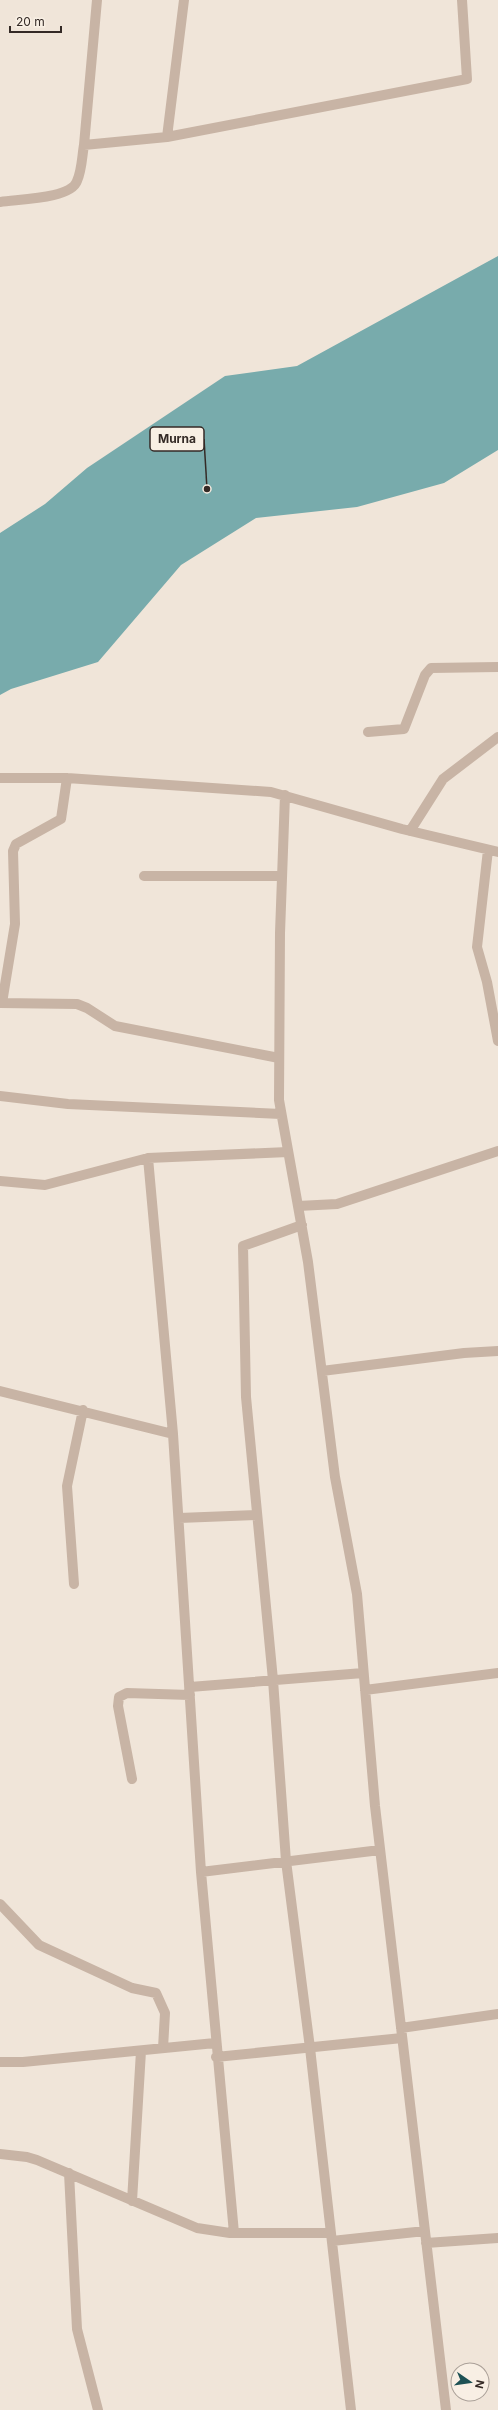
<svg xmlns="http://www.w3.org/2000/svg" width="498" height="2410" font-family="Inter,sans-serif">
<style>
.water{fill:#78abac}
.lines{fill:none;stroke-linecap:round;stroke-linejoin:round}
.minor{stroke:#c8b4a5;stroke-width:10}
.leader{fill:none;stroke:#342a26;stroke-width:1.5}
.callout-dot{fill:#342a26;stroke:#f8efe4;stroke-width:1.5}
.callout{fill:#f8efe4;stroke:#342a26;stroke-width:1.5}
.callout-label{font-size:12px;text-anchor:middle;font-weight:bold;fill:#342a26}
</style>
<rect width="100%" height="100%" fill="#f0e5d9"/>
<path class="water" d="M498,256V450L444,483L357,507L256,518L181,565L98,662L11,689L0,695V533L45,504L87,468L225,376L297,366Z"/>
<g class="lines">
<path class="minor" d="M97,0L84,145L167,137L467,79L462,0
M167,137L184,0
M0,202C18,199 71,199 77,181C82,170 82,156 84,145
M368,732L404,729L425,675L431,668L498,667
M0,778H67L271,792L402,829L498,852
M285,795L280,933L279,1100L308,1262L335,1477L357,1594L375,1806L446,2410
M410,831L443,779L498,737
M488,850L477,947L487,982L498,1041
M144,876H282
M0,1003L77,1004L87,1008L115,1026L279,1058
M2,1003L15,924L13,851L16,844L61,819L67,778
M0,1096L68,1104L281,1114
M148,1158L173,1434L201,1872L234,2233
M0,1181L45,1185L148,1158L288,1152
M298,1206L337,1204L498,1151
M302,1225L243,1246L246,1397L273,1680L286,1861L310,2048L351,2410
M322,1371L464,1353L498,1351
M0,1391L173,1434
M179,1518L256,1515
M74,1584L67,1486L83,1410
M190,1687L363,1673
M365,1690L498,1673
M132,1779L118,1706L119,1697L127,1693L190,1695
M201,1872L380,1850
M0,1904L39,1945L132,1988L156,1993L165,2013L163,2048
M401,2028L498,2014
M216,2057L402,2038
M0,2062H23L215,2043
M0,2154L27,2157L37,2160L197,2228L230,2233H331
M69,2173L77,2329L98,2410
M132,2201L141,2051
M332,2241L425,2231
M426,2243L498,2238"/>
</g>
<path class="leader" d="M207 489L204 439"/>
<circle class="callout-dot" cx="207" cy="489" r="4"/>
<rect class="callout" x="150" y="427" width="54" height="24" rx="4"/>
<g class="callout-label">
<text x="177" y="443">Murna</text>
</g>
<g transform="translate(470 2382) rotate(103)"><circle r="19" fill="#f8efe4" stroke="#aaa098"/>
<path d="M0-3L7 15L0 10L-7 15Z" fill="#1d5154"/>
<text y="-6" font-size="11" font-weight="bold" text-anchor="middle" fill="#342a26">N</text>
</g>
<path d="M10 26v6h51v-6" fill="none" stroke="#342a26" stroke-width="2"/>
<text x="16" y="26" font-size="12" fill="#342a26" stroke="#f8efe4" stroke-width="3" paint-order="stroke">20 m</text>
</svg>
